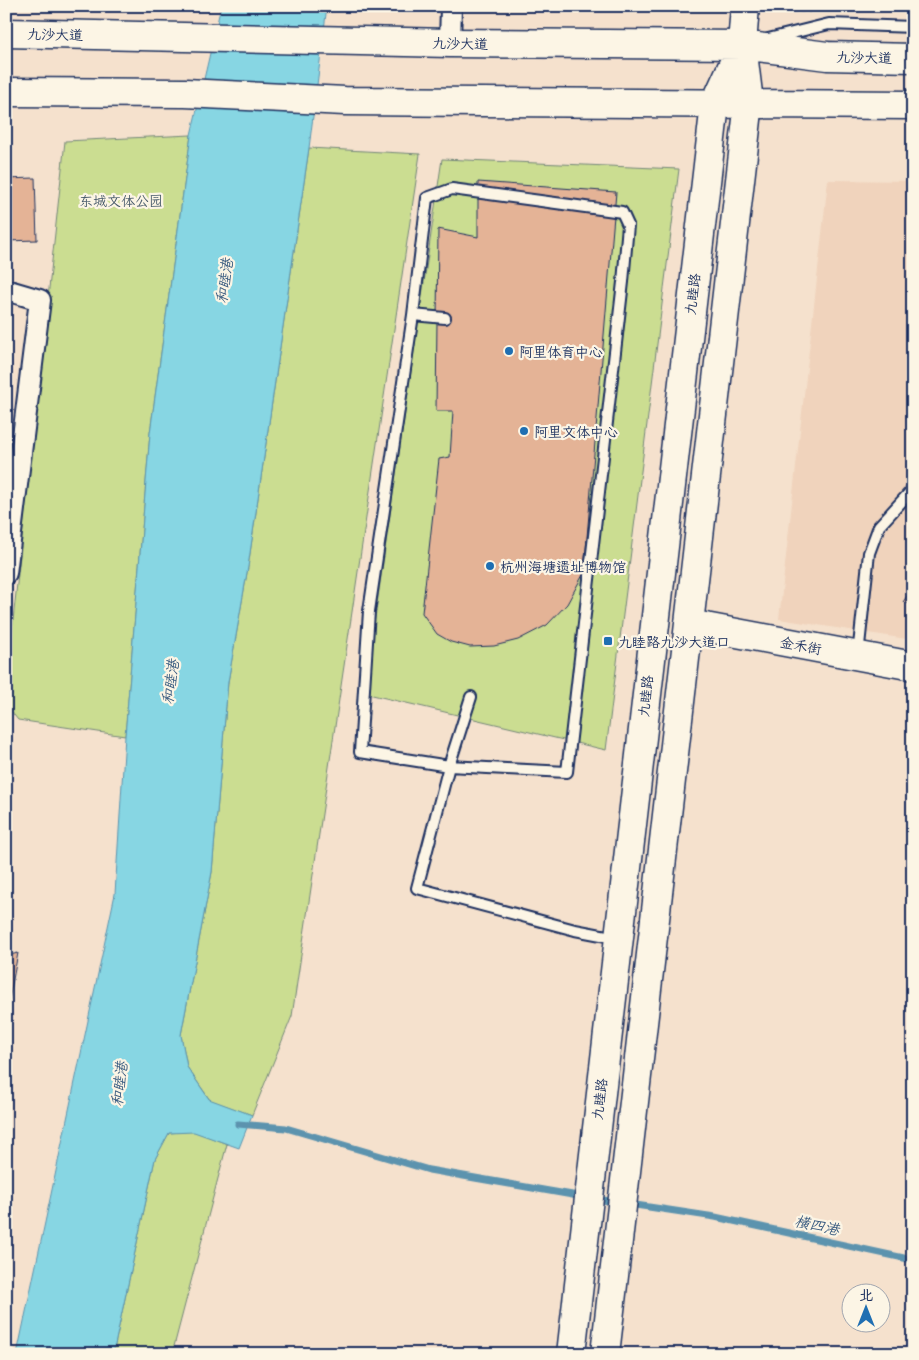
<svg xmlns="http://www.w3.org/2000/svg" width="919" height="1360" font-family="'Patrick Hand','LXGW WenKai TC',sans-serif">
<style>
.built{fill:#f0d3bc}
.green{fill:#cbdd91;stroke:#738678}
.water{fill:#87d6e3;stroke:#5c93ae}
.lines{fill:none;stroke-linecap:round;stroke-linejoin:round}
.stream{stroke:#5c93ae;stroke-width:7}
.building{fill:#e4b396;stroke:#1b2f5e}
.lane-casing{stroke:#1b2f5e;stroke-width:14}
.street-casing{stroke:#1b2f5e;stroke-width:24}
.secondary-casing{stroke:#1b2f5e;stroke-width:31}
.path{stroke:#1b2f5e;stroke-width:3;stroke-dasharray:4 4;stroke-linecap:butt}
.lane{stroke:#fcf5e5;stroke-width:10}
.street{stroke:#fcf5e5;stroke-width:20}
.secondary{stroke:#fcf5e5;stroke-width:28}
.poi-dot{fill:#1f6fb2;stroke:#fcf5e5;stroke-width:2}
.labels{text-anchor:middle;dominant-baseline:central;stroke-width:4.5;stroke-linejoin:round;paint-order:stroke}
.street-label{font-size:14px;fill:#1b2f5e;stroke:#fcf5e5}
.park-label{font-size:14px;fill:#475a6b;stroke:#fcf5e5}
.poi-label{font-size:14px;fill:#1b2f5e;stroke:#fcf5e5;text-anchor:start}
.water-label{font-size:15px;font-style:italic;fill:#36597f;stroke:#fcf5e5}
</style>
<rect width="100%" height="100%" fill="#f5e1cd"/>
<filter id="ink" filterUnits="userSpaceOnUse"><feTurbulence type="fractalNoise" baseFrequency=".02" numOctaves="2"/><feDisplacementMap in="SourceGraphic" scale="10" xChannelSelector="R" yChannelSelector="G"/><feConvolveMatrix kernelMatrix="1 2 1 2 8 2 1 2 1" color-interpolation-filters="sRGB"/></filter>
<g filter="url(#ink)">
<path class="built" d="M828,180L913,181V640L779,619Z"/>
<path class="green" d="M191,135L150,433L125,736L18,720L6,705V685L65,141Z
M309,148L420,154L292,1016L252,1115L210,1100L187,1067L181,1035L212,872L228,682L248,567Z
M442,159L679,169L606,750L364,693Z
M194,1131L227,1144L172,1354H113L155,1159L169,1133Z"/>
<path class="water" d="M221,6H327L309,148L248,567L228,682L212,872L181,1035L187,1067L209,1099L252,1115L239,1148L194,1132L169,1133L155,1159L113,1354H17L115,894L125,736L150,433L191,135Z"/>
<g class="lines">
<path class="stream" d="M238,1124L286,1128L429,1170L584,1197
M594,1199L618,1202
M629,1204L715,1217L913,1260"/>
</g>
<path class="building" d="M35,178L37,240L6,241V179Z
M478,182L616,192L584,573L567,604L547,625L518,640L494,646L470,647L451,642L437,634L422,613L439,459L450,457L453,411H436L438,229L478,237Z
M6,423L12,446L6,448Z
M913,587V605L903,602Z
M18,953L6,1016V956Z"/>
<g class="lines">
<defs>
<path id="lane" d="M768,39L829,24L913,27
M413,315L369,611L360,752L449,766L567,772L623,282L628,225L622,212L452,189L427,198L413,315L445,318
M858,655L869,553L879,526L913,489
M471,697L449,766L417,888L575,930L617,938"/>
<path id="street" d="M450,43L451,6
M6,290L40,300L6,573"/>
<path id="secondary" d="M6,33L450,43L742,45L827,56L913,58
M6,92L185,93L345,101L913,105
M689,624L913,666
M571,1354L715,104L742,45
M605,1354L749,102L742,45L745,6"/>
</defs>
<use href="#lane" class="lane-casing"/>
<use href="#street" class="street-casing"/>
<use href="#secondary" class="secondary-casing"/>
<path class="path" d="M768,10L810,11"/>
<use href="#lane" class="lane"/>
<use href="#street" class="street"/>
<use href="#secondary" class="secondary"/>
</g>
</g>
<g class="poi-dot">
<circle cx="509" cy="351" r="5"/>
<circle cx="524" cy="431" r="5"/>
<circle cx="490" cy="566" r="5"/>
<rect x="603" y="636" width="10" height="10" rx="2.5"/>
</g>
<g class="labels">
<g class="street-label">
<text transform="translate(55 34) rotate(1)">九沙大道</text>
<text transform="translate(460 43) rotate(1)">九沙大道</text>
<text transform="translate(864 57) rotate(1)">九沙大道</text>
<text transform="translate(692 294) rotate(-83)">九睦路</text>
<text transform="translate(801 645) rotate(11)">金禾街</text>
<text transform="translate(645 696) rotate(-84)">九睦路</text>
<text transform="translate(599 1099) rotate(-83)">九睦路</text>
</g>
<g class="park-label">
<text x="121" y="200">东城文体公园</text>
</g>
<g class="poi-label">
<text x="519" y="351">阿里体育中心</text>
<text x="534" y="431">阿里文体中心</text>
<text x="500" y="566">杭州海塘遗址博物馆</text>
<text x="618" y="641">九睦路九沙大道口</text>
</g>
<g class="water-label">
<text transform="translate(224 281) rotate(-82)">和睦港</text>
<text transform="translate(170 682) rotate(-82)">和睦港</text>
<text transform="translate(119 1084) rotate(-83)">和睦港</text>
<text transform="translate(817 1225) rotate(12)">横四港</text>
</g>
</g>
<rect width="919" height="1360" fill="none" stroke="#fcf5e5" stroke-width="25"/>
<rect x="12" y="12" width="894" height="1335" fill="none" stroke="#1b2f5e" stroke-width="2" filter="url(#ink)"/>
<g transform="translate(866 1308)"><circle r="24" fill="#fcf5e5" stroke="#a2a6af"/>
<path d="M0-4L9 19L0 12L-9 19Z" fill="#1f6fb2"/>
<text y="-8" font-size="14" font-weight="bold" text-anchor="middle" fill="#1b2f5e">北</text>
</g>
</svg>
